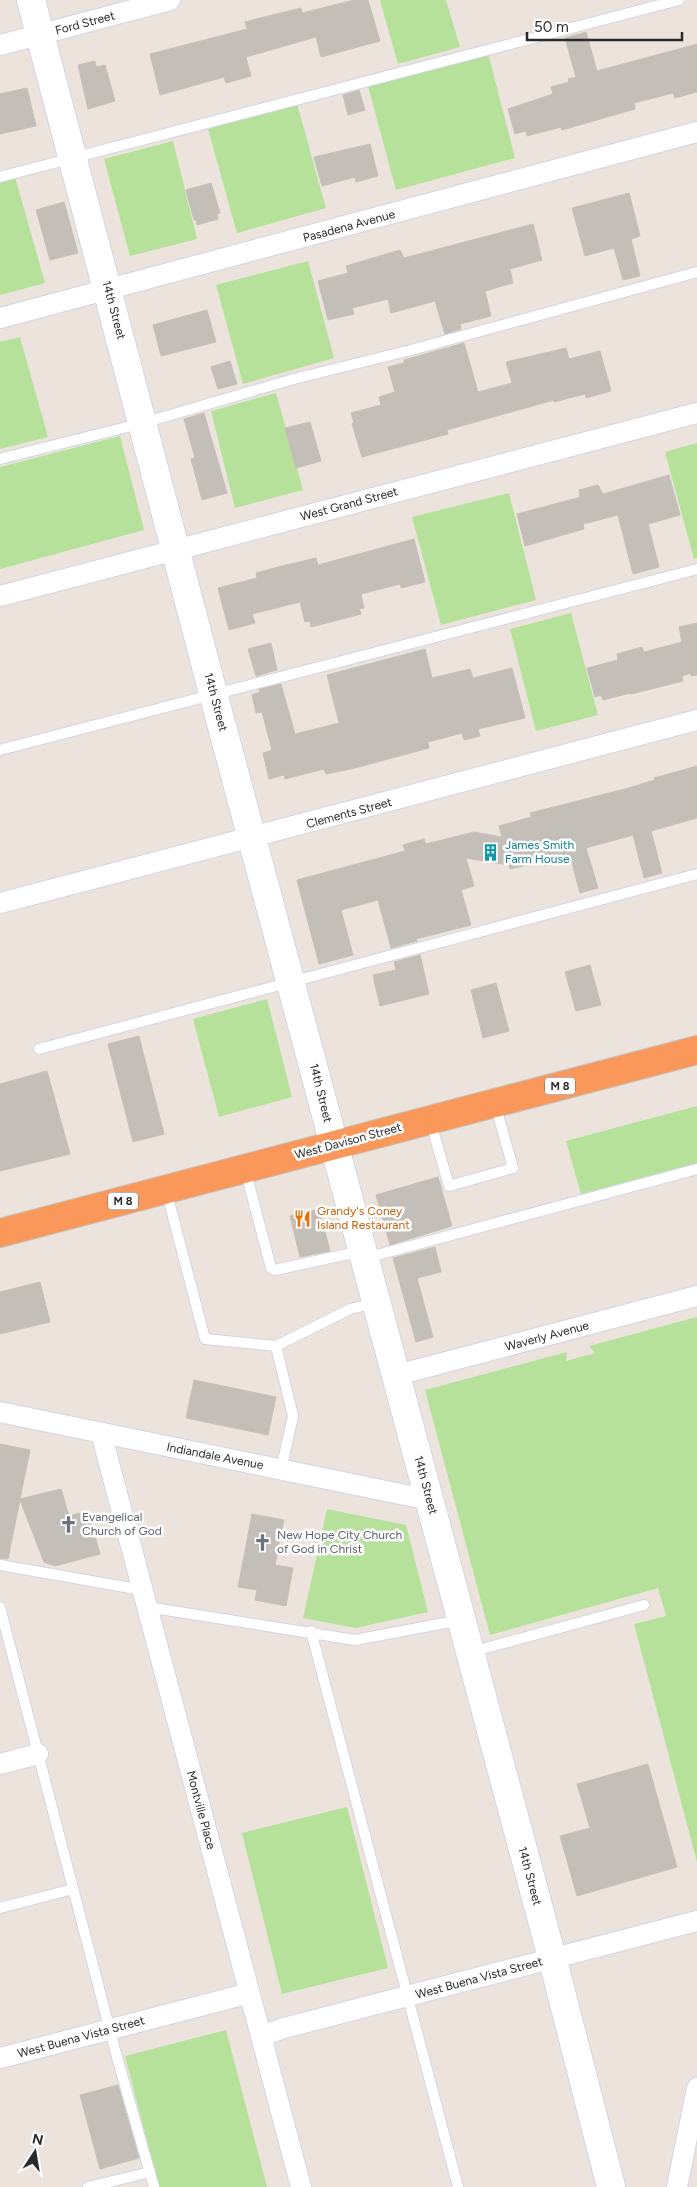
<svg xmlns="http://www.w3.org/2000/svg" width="697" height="2187" font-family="Figtree,sans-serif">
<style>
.green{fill:#b5e19a}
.building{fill:#c4beb9;stroke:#c7c0b6}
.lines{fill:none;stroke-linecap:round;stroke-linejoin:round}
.lane-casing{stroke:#d2d6e2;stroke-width:12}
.street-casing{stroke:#d2d6e2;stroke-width:22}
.secondary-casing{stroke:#d2d6e2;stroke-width:30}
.highway-casing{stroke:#c3c3c3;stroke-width:30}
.lane{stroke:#fff;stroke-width:10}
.street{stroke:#fff;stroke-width:20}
.secondary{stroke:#fff;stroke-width:28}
.highway{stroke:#f9985a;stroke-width:28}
.labels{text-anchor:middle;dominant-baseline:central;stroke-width:5;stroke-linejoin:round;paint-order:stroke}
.shield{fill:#fff;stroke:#6a6a6a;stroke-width:1}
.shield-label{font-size:11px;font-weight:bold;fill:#2a2a2a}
.street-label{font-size:12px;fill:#2a2a2a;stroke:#fff}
.culture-label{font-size:12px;fill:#0d838f;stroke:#fff;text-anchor:start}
.food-label{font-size:12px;fill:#c56008;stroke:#fff;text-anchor:start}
.worship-label{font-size:12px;fill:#5b616d;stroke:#fff;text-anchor:start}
</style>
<rect width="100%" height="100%" fill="#ece4dc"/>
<path class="green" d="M380,0H446L460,47L398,64Z
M488,53L515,158L396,190L368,86Z
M297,104L326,208L237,233L208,129Z
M173,141L197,239L130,256L104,159Z
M15,177L45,283L0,295V181Z
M308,261L334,358L243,384L216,285Z
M20,337L48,437L0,449V342Z
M276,393L303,490L235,508L211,411Z
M120,436L144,530L0,569V467Z
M697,443V558L694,559L665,452Z
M509,493L536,600L441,625L412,517Z
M571,613L598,715L536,731L510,629Z
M267,999L292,1097L219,1117L193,1019Z
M697,1106V1163L581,1194L566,1141Z
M697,1317V1862L634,1624L666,1616L658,1588L490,1635L425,1390L567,1352L566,1361L595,1353L589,1346Z
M327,1509L406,1525L428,1612L355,1628L303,1618Z
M347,1807L388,1968L282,1994L242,1833Z
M226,2030L267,2187H159L125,2056Z"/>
<path class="building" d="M354,0H368L380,41L321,57L316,37L246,57L251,76L226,83L224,77L160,95L150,54L247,29L245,22L260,18L301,8L302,13Z
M586,32L597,71L697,44V92L675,98L673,93L634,103L635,109L562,130L561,127L527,136L526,131L515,134L508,109L553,94L551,87L569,82L568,79L576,77L565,38Z
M95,61L96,67L105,65L115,101L88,109L78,65Z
M27,88L36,126L0,134V94Z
M359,90L365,110L348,115L343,95Z
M370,144L378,176L356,182L355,177L322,186L314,157Z
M211,183L220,213L217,214L218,219L197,225L196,220H194L186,190Z
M629,193L640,236L631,239L640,276L623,280L614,248L585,256L572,208Z
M64,202L78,253L50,260L36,210Z
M533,224L542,260L510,269L513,283L485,291L491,316L460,324L461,329L445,334L435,301L391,313L388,299L352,308L354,314L328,320L318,281L348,273L346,266L400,250L404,258Z
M207,310L216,342L161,356L153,325Z
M464,343L478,392L512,383L506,362L566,348L569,359L600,351L611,391L586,398L585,394L554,402V400L447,430L448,434L362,457L352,424L354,423L351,413L381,405L379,397L395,392L388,367L404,363V360Z
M230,361L237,384L218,389L211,367Z
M204,413L227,493L202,500L191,459L195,458L184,419Z
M310,422L321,461L296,468L285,428Z
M669,475L680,515L648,524L659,567L633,574L618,515L583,524L584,529L525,546L517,514L577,498L580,497L579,490L598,485L603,494Z
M414,539L425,582L401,588L400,584L361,594L364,608L359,609L361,614L311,627L310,621L305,622L300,602L252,614L255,623L229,630L218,588L257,578L256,573L282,566L316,558L318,565Z
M697,623V675L691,676V673L682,676L683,681L631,694L630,693L603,700L601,695L595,697L587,668L618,660L617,654L642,647L644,652L682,642L679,627Z
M271,643L277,670L256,676L248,649Z
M425,649L432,678L470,669L473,678L512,668L525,718L478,729L480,736L464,740L462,733L428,742L429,748L355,768L326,774L324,769L285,779L284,775L269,779L263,753L272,750L262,712L256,713L252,695L260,692L259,689L281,684L295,734L339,723L327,675Z
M697,766V818L651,831L662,873L644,878L633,835L586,848L598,888L580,893L571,859L544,866L543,861L510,869L509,865L466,858L474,886L461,890L471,925L416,939L417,941L391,948L378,900L341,910L353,955L319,964L297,880L405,851L403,845L424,839L426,844L474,832L502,837L499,826L531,817L530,813L625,789L655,780L654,778Z
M420,955L429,994L380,1006L373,975L396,970L394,962Z
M590,965L601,1005L576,1011L565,972Z
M496,983L509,1031L483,1038L471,990Z
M139,1036L164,1134L133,1142L108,1044Z
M47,1071L70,1154L0,1171V1084Z
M438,1177L452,1226L390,1245L376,1195Z
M319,1209L330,1251L300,1257L290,1216Z
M435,1247L441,1272L417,1278L433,1337L416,1342L393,1258Z
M40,1282L50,1322L0,1334V1292Z
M194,1380L276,1397L268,1435L186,1418Z
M0,1444L30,1450L20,1499L61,1489L69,1516L84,1512L86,1519L90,1518L100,1554L55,1566L44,1562L20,1500L8,1559L0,1558Z
M252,1514L284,1520L275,1565L293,1568L286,1606L255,1600L257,1590L238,1587Z
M648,1764L677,1867L577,1896L560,1836L590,1828L577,1784Z
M118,2085L139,2158L100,2169L80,2095Z"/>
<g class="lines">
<defs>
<path id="lane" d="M0,177L679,0
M0,459L143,423L294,379L411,350L697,272
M0,750C232,688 465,630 697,569
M39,1049L697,874
M430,1120L449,1186L513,1168L495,1104
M245,1169L271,1268L275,1270L362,1251
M166,1190L205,1339L276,1346L293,1416L281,1470
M366,1258L697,1169
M276,1346L350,1309L376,1303
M0,1565L142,1590
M0,1607L115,2050L154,2187
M147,1607L355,1640L461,1620
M311,1631L458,2187
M471,1652L644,1605
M0,1908L73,1889
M88,2187L150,2172"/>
<path id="street" d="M0,45L170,0
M0,318L697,132
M0,596L697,413
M0,903L697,720
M397,1375L697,1296
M0,1412L430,1500
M101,1433L301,2187
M0,1764L38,1754
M261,2036L284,2028L697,1921
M0,2058L250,1993
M677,2187L697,2088"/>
<path id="secondary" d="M31,0L213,693L558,1980L611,2187"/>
<path id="highway" d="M0,1233L697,1050"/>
</defs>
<use href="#lane" class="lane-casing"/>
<use href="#street" class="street-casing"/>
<use href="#secondary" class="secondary-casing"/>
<use href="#highway" class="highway-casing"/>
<use href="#lane" class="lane"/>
<use href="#street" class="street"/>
<use href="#secondary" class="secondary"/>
<use href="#highway" class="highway"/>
</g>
<defs>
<symbol id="building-bare" viewBox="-9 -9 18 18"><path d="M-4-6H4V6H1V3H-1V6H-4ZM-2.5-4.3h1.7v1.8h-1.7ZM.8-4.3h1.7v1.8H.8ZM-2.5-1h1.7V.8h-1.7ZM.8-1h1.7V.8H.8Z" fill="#0f9aa8" stroke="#fff" stroke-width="2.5" paint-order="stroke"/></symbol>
<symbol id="restaurant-bare" viewBox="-9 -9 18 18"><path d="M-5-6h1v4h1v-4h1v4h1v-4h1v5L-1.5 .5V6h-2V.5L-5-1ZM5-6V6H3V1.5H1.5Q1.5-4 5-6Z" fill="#e8710a" stroke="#fff" stroke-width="2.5" paint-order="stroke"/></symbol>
<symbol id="church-bare" viewBox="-9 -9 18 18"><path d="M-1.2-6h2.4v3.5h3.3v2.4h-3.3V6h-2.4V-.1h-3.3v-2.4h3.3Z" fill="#6b7280" stroke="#fff" stroke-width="2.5" paint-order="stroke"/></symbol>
</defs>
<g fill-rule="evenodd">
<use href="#building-bare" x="478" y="840" width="25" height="25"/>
<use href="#restaurant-bare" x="290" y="1206" width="25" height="25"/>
<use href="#church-bare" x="56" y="1512" width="25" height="25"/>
<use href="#church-bare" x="250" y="1530" width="25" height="25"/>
</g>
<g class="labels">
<g class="shield">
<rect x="545" y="1077.5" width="30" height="17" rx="4"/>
<rect x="108" y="1192.5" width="30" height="17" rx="4"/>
</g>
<g class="shield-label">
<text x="560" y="1086">M 8</text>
<text x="123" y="1201">M 8</text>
</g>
<g class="street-label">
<text transform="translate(85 23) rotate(-15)">Ford Street</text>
<text transform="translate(349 226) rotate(-15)">Pasadena Avenue</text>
<text transform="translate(114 310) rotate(75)">14th Street</text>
<text transform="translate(349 504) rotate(-15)">West Grand Street</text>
<text transform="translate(216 702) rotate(75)">14th Street</text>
<text transform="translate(349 813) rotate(-15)">Clements Street</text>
<text transform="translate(321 1093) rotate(76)">14th Street</text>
<text transform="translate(348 1141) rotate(-15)">West Davison Street</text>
<text transform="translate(547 1336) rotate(-15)">Waverly Avenue</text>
<text transform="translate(215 1456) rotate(11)">Indiandale Avenue</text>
<text transform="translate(426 1485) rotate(75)">14th Street</text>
<text transform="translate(201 1810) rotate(75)">Montville Place</text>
<text transform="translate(530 1876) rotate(75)">14th Street</text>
<text transform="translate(479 1978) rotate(-15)">West Buena Vista Street</text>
<text transform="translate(81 2037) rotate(-15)">West Buena Vista Street</text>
</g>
<g class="culture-label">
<text x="505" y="845">James Smith<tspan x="505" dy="14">Farm House</tspan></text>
</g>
<g class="food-label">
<text x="317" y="1211">Grandy's Coney<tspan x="317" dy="14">Island Restaurant</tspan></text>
</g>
<g class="worship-label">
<text x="82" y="1517">Evangelical<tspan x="82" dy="14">Church of God</tspan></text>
<text x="277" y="1535">New Hope City Church<tspan x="277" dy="14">of God in Christ</tspan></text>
</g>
</g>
<g transform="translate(35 2152) rotate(12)" stroke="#ffffff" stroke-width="4" paint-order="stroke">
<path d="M0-4L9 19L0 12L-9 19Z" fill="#2a2a2a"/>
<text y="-8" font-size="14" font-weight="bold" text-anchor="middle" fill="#2a2a2a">N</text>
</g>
<path d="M527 32v8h155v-8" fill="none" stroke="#2a2a2a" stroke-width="2.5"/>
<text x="534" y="32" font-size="15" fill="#2a2a2a" stroke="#ffffff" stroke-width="4" paint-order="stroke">50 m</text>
</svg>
